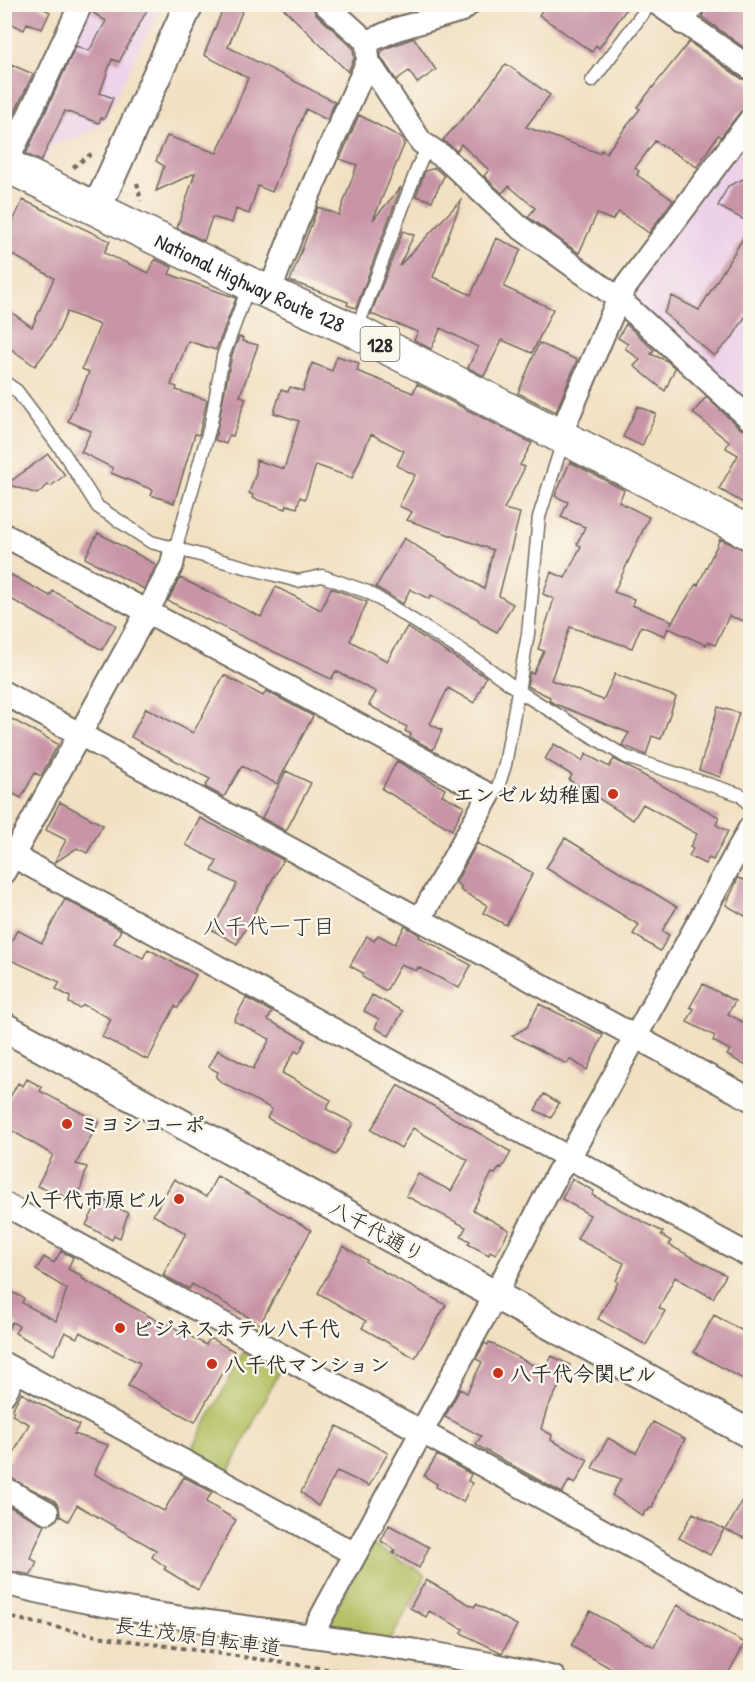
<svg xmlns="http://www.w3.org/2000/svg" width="755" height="1682" font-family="'Patrick Hand','Klee One',sans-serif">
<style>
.built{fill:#edd1e9}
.green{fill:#b2bd5f;stroke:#6e7445;stroke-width:1.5}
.building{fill:#c895a7}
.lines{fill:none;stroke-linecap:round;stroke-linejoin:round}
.service-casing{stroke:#716a60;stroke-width:15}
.minor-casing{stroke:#716a60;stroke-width:26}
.tertiary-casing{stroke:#716a60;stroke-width:32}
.trunk-casing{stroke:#716a60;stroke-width:36}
.path{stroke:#716a60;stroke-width:4;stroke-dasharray:4.5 4.5;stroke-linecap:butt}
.service{stroke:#fff;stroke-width:12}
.minor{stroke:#fff;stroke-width:22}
.tertiary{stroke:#fff;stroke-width:28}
.trunk{stroke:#fff;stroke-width:33}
.poi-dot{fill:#c8321e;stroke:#fbf7ec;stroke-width:2}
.labels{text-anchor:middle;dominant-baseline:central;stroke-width:5;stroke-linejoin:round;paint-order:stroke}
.shield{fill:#fbf7ec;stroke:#696865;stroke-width:1.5}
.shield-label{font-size:20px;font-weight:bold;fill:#2b2b2b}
.street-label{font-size:21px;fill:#2b2b2b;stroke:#fbf7ec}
.poi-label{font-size:21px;font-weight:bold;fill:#2b2b2b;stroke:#fbf7ec;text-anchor:start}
.neighbourhood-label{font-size:22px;fill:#2b2b2b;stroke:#fbf7ec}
</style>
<rect width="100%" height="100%" fill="#fbf7ec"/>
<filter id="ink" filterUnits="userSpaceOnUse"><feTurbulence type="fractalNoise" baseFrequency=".0167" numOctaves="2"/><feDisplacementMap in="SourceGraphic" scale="12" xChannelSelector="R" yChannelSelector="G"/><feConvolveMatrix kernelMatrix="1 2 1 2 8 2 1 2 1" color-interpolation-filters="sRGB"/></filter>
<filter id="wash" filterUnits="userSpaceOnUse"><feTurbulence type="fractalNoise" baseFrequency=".008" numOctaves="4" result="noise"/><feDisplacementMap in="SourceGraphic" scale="24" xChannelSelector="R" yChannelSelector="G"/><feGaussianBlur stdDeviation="1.35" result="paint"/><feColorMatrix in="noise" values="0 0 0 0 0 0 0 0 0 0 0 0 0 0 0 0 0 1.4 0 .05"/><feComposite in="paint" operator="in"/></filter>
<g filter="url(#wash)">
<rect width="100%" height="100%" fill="#f2e0c2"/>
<path class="built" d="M88,5H161L103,124L79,137L51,146L43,167L18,155Z
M750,131V410L627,297Z"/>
<path class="green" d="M247,1346L282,1365L228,1474L190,1453Z
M371,1544L426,1575L390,1641L335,1634L328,1623Z"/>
<g id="blocks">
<path class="building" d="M4,4H35L50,12L42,29L27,23L24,30L4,20Z
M94,4H138L147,10L119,62L112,59L100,93L113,98L104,119L101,118L99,123L65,111L41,161L26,154L76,46L89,51L106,21L92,12Z
M225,4H245L228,47L335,102L327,120L306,109L272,192L258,186L249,214L236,209L232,223L212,217L204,241L177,228L195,173L156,191L164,166L156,161L167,136L217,153L248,78L204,55Z
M279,4L312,7L316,14L353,48L354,58L348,72Z
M546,4H630L599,48L596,45L592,52L539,15Z
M707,4H750V52L702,17Z
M414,38L436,70L417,83L409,71L396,80L381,57V52L387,48Z
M689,42L742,79L750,81V107L740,112L721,137L718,135L697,167L655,141L635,168L639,171L637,175L673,200L649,233L619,212L612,220L597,214L579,253L528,217L535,208L509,186L502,193L484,176L489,170L461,144L457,151L443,140L478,101L506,64L550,95L526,127L599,153L601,150L606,153L640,109L637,107Z
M12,65L33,74L4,135V83Z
M359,115L402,138L404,145L373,220L401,187L356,308L347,305L348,302L290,281L318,207L339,215L357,165L340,159Z
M435,168L444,176L432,201L416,196L425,171Z
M750,176V223L718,206L728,186Z
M462,199L433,277L471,295L496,238L521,249L504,287L553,309L532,353L502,340L484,376L468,368L478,347L441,328L431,349L414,340L418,332L371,314L403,231L414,235L399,266Z
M23,200L110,241L104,253L149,273L155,259L172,267L169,274L236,298L216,350L188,341L171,385L177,387L176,390L207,400L199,435L195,434L174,503L151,495L153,490L111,473L113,468L81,452L91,431L68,421L89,372L82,369L100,325L67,312L54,341L35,366L4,344V307L32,327L54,278L4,250V240Z
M750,227V309L732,338L714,356L664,313L672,296L699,310Z
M626,324L654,350L651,354L667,361L675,368L665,391L634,366L640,360L625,348L628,344L618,338Z
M239,337L243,338L242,341L258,345L240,396L246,398L233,436L229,435L226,444L215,440L232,355Z
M539,343L577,360L556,412L518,393Z
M337,356L359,363L357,371L413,393L417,384L532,443L520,465L525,467L504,509L520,513L499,596L513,604L497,632L480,623L478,619L431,595L429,599L410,589L403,604L376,587L404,538L484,589L493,550L407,520L412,512L399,506L415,475L397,466L404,451L371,434L352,478L316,465L305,499L300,497L297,508L287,505L286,509L252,498L253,495L249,493L256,473V460L284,469L299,421L274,413L281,390L288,392L290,387L303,391L312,363L332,371Z
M706,397L741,429L750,432V507L719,489L738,455L726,448L729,442L693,413Z
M638,406L656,414L642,446L623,437Z
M48,454L65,475L51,486L48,485L37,494L7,484Z
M570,462L624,490L619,502L649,517L614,592L634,599L632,605L672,621L670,625L696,584L698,585L720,539L750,552V623L729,616L715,645L708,642L706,645L668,628L665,636L641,626L632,648L570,627L551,680L603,700L615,674L676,697L661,739L652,736L646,755L622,745L629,733L555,704L549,700L550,697L527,686L530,672L533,674L544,651L538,649L554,599L543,594L551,572L565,578L581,546L577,544L585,527L561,517L568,502L555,496Z
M98,533L155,564L156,566L144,589L85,558Z
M4,571L50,596L53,591L116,625L102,650L4,595Z
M180,578L261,617L276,587L321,610L331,588L367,602L350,641L387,661L407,627L486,677L474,703L448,688L430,724L442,730L433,750L410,737L411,734L405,731L407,727L369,705L376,692L336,671L331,679L168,601Z
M224,675L263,696L266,691L313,716L277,784L242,766L224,797L205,787L210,779L131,737L146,708L193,733Z
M718,707L739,713L720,777L699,770Z
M4,715L58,744L41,776L35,773L21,798L4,789Z
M554,744L582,761L586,754L609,767L614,759L719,817L716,825L728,831L713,860L709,858L705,864L689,856L693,849L690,847L697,834L643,804L633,820L569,780L572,775L545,759Z
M397,761L445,789L442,795L464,806L452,830L382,789Z
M286,771L311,783L286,831L262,818Z
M60,802L103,825L87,853L77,848L54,863L66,840L46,830Z
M200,818L283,860L237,944L212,930L237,884L212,871L217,861L186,845Z
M565,838L677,907L662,931L669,935L660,951L633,934L639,925L546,868Z
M477,843L533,873L506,925L483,913L487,905L460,890L462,887L456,883Z
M738,878L750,882V919L726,905Z
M65,899L121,930L114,943L143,958L148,949L196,975L178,1008L175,1006L148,1060L102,1037L111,1019L84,1005L79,1008L69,1003L70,997L56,989L60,982L4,957L17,930L42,943Z
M405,926L420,935L419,937L471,965L459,988L418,967L416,971L401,964L386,991L362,977L363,973L350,966L367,936L374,941L378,935L395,944Z
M703,984L735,1001L728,1014L750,1026V1068L727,1055L730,1050L713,1041L715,1036L687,1022L694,1009L690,1007Z
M372,995L403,1011L389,1036L375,1028L379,1019L364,1011Z
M246,998L272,1012L268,1020L306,1040L299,1053L295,1051L282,1073L331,1100L326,1109L353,1123L336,1155L267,1118L272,1109L221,1082L216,1077L218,1072L209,1067L218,1050L253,1069L270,1039L234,1021Z
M539,1004L603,1035L587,1070L570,1059L567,1064L512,1036L527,1027Z
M27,1079L42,1087L40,1091L99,1122L76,1164L87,1167L77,1201L37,1186L53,1155L4,1126V1108L18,1083L23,1086Z
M398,1085L511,1152L502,1168L500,1167L495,1174L492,1173L473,1210L509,1230L496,1254L490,1251L489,1255L468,1244L470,1241L461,1236L466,1227L406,1196L418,1174L451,1191L468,1160L413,1128L401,1148L371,1130Z
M544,1094L559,1103L551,1118L535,1110Z
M217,1176L311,1230L260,1324L192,1284L189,1289L163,1275L186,1233L153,1215L174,1179L206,1197Z
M572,1179L594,1191L592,1195L663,1232L661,1235L671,1241L669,1245L726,1275L713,1298L675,1277L659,1308L665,1311L646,1345L598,1319L618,1282L616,1281L624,1263L577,1239L590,1215L562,1199Z
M100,1198L128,1213L120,1238L114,1235L112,1240L86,1225Z
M343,1246L367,1260L366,1262L446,1305L415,1358L362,1328L366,1321L318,1293Z
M61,1251L73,1257L68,1269L83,1276L81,1278L165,1325L166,1323L206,1345L210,1338L234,1351L195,1422L128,1386L140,1363L80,1332L77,1338L65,1332L54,1355L15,1333L19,1326L12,1322L4,1337V1288L24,1298L22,1303L56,1321L67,1289L36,1270L44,1257L54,1263Z
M714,1315L750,1335V1383L694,1352Z
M489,1342L544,1371L552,1356L570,1365L547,1409L541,1429L552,1435L551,1440L588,1460L575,1484L569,1481L562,1493L476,1445L481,1436L445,1417L460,1389L467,1393L482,1362L476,1359L485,1343L488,1345Z
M21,1393L79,1425L74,1434L108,1445L94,1474L164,1511L184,1477L212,1492L206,1502L236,1520L198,1590L164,1569L166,1567L152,1557L156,1550L77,1505L68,1521L60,1516L59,1506L54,1500L4,1475V1459L9,1462L29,1424L12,1415L14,1411L12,1410Z
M653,1422L685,1439L658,1490L652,1508L650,1507L648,1511L645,1510L643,1516L612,1495L621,1479L592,1468L608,1438L636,1453Z
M337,1426L388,1453L369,1486L337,1471L318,1506L301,1492Z
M437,1455L471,1474L468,1481L472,1483L463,1502L436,1487L437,1484L424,1476Z
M750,1488V1517L744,1538L726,1530Z
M4,1504L45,1525L30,1558L37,1562L31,1575L4,1570Z
M693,1513L724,1529L710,1555L679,1538Z
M389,1525L429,1547L419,1568L393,1553L395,1550L381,1541Z
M426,1580L474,1607L476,1604L517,1625L502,1653L461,1633L463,1629L429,1611L426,1617L410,1608Z
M677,1605L745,1643L726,1677H626L571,1646L590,1611L654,1647Z"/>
</g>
</g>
<g filter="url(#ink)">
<use href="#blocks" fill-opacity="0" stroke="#716a60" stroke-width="1.5"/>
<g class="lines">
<defs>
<path id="service" d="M592,81L650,4
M356,331L419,164L428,148
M4,382L17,391L63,452L98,507L151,542L298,581L322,576L368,592L481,663L525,695L626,757L741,795L750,806
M175,550L211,423L223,356L249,285
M489,795L498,787L505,765L528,634L539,517L563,441"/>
<path id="minor" d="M325,4L367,42L368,61L421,142L445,158L518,226L619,299L750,419
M658,4L750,68
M682,23L694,4
M367,42L397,29L462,10L469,4
M6,164L81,4
M269,293L295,226L368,61
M564,436L565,424L621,293L750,120
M4,535L489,795L420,919
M4,693L750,1099
M4,851L750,1256
M4,872L147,612L172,565L175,550
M4,1204L750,1611
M4,1364L355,1554
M4,1394L17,1371
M4,1488L47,1512
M4,1583C185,1630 373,1634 554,1678
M311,1636L486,1313L558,1172L569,1158L750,828"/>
<path id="tertiary" d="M96,210L189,4
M4,1027L750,1434"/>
<g id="trunk">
<path id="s1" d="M4,164L250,284L355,331L750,533"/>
</g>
</defs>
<use href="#service" class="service-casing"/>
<use href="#minor" class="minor-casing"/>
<use href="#tertiary" class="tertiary-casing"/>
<use href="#trunk" class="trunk-casing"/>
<path class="path" d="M73,167L94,152
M137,183L141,201
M4,1616L97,1636L389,1678"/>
<use href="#service" class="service"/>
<use href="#minor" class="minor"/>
<use href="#tertiary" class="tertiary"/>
<use href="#trunk" class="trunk"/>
</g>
</g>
<g class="poi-dot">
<circle cx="613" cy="794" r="6"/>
<circle cx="67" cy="1124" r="6"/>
<circle cx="179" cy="1199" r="6"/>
<circle cx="120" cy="1328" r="6"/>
<circle cx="212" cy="1364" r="6"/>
<circle cx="498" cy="1373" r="6"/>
</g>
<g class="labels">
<rect class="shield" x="360.5" y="327" width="39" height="34" rx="4.5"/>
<g class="shield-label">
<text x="380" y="344">128</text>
</g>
<g class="street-label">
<text stroke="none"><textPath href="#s1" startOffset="273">National Highway Route 128</textPath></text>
<text transform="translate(377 1231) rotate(29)">八千代通り</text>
<text transform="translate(198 1636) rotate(8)">長生茂原自転車道</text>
</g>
<g class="poi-label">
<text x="601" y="794" text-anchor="end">エンゼル幼稚園</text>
<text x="79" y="1124">ミヨシコーポ</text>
<text x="167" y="1199" text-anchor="end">八千代市原ビル</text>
<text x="132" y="1328">ビジネスホテル八千代</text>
<text x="224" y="1364">八千代マンション</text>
<text x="510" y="1373">八千代今関ビル</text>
</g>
<g class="neighbourhood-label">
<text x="269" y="926">八千代一丁目</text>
</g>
</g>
<rect width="755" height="1682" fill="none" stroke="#fbf7ec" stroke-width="24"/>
</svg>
